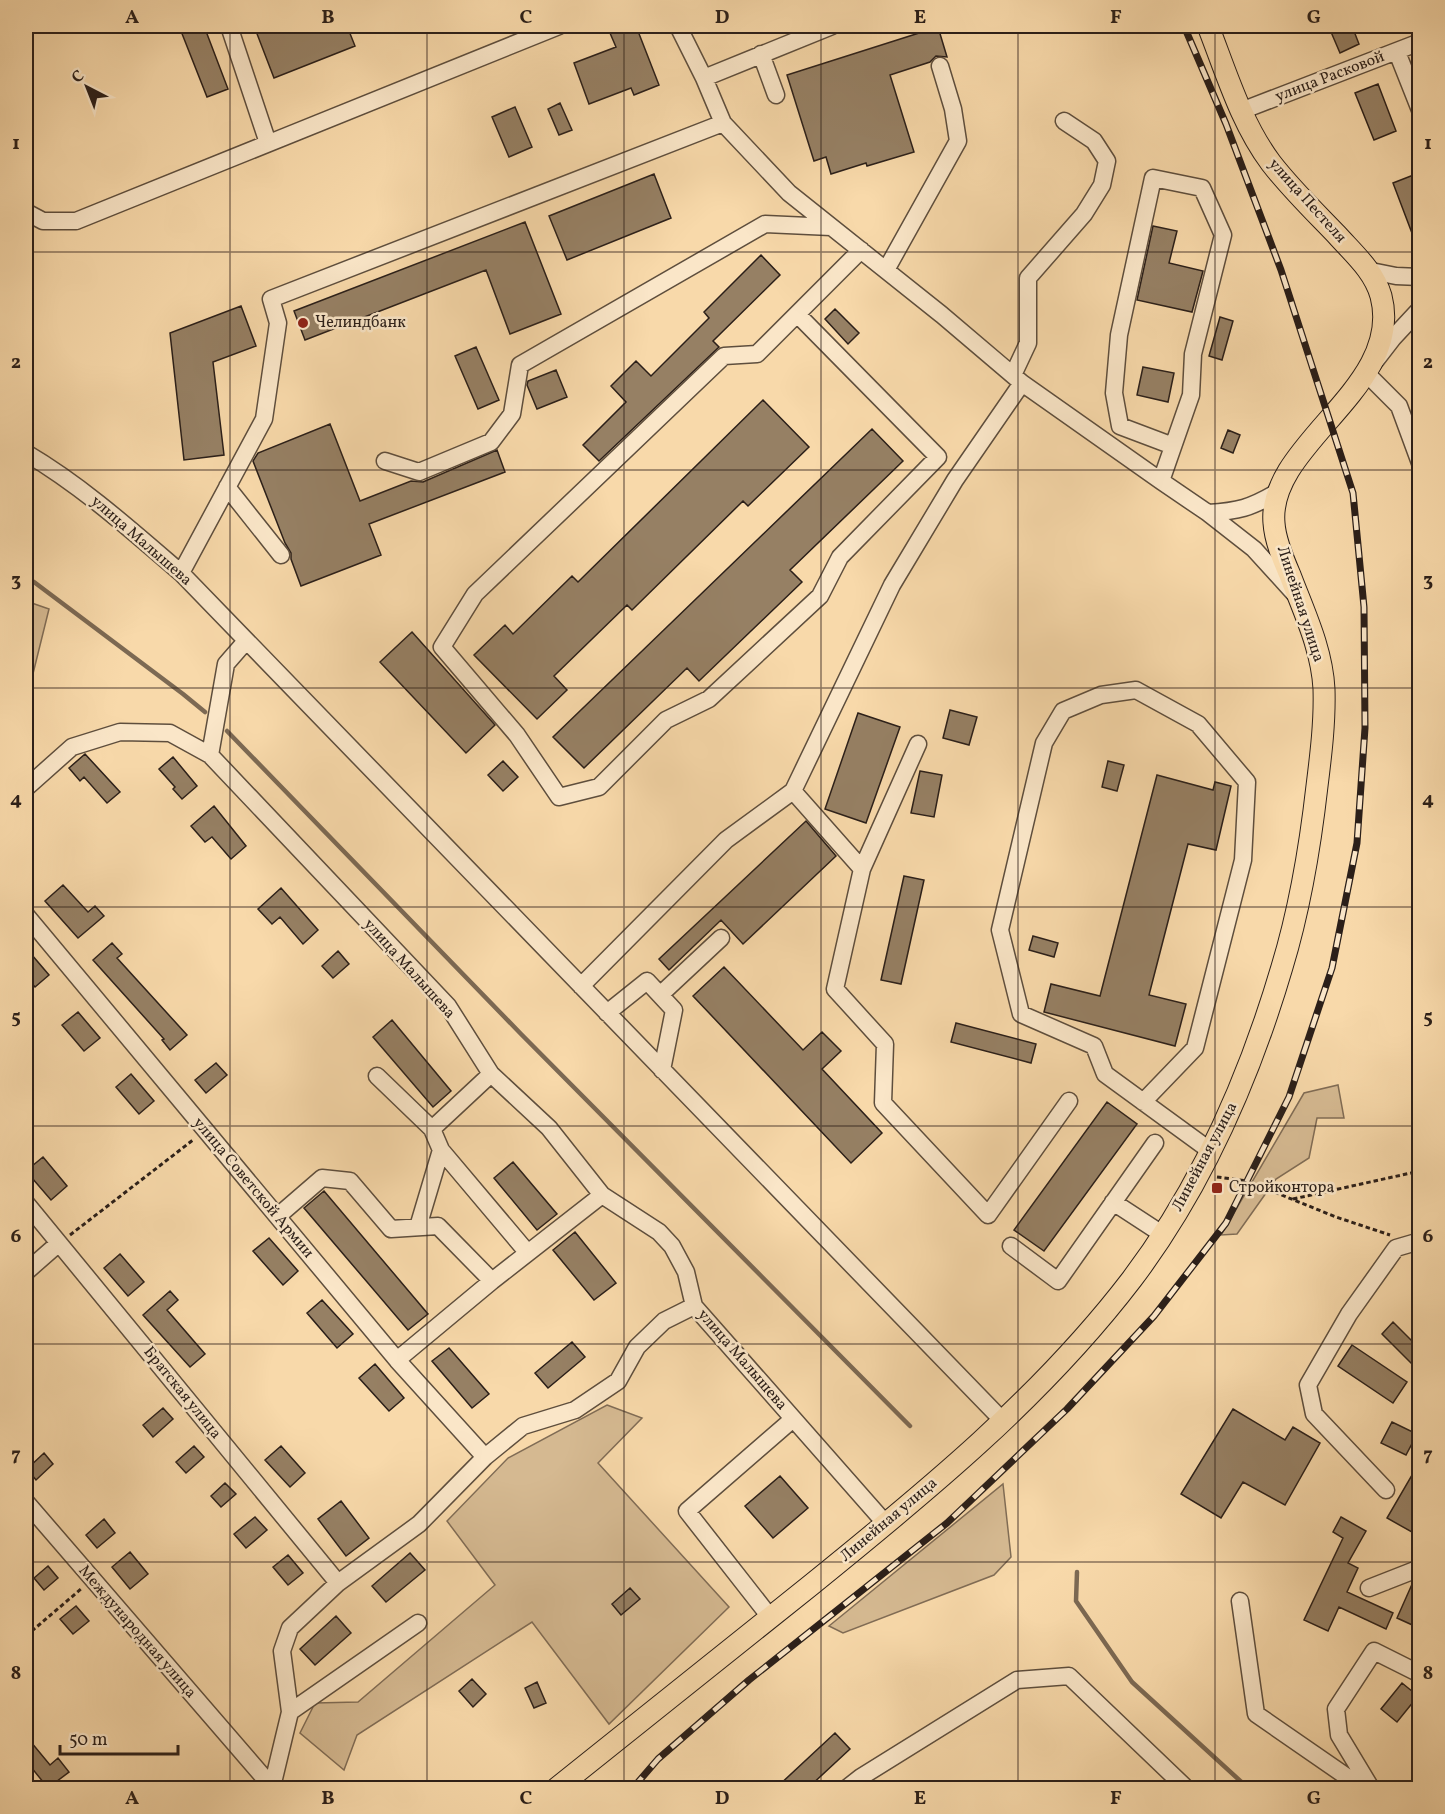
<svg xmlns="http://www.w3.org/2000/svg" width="1445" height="1814" font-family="Vollkorn,serif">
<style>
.green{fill:#d5b991;stroke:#806c55;stroke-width:1.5}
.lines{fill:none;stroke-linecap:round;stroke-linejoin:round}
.stream{stroke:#7c6953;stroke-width:4.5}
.building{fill:#968064;stroke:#2b1f19;stroke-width:1.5}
.minor-casing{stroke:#5e4e3d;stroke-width:19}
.major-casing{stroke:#2b1f19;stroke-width:23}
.path{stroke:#2b1f19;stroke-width:3;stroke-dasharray:4.5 3;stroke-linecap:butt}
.minor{stroke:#fae6c8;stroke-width:16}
.major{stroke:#f8d9aa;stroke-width:21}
.rail-casing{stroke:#2b1f19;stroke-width:7}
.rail{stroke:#fae6c8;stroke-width:4.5;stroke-dasharray:14;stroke-linecap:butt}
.grid{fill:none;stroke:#2b1f19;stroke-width:1.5;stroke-opacity:0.55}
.poi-dot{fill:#8f2418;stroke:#fae6c8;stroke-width:2}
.labels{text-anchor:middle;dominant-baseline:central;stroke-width:5;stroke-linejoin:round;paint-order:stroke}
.street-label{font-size:16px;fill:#2b1f19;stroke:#fae6c8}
.poi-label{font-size:16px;fill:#2b1f19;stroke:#fae6c8;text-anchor:start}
.neatline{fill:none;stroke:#2b1f19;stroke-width:2}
.grid-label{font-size:20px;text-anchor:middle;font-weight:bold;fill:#2b1f19}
</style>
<rect width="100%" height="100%" fill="#f8d9aa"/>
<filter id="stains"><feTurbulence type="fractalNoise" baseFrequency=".00333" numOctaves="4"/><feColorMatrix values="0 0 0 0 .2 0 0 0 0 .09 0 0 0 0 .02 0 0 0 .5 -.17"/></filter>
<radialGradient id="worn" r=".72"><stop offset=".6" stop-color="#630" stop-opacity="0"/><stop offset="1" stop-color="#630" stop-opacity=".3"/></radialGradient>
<path class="green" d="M26,601L49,609L26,702Z
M1338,1085L1344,1118H1317L1309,1158L1276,1179L1237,1234L1221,1235L1304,1093Z
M607,1405L642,1418L598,1463L729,1607L609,1724L532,1622L357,1735L344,1770L300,1733L315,1703L358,1702L495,1585L447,1521L508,1458Z
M1003,1484L1011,1557L994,1575L843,1633L829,1626Z"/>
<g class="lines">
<path class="stream" d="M34,582L183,694L205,712
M227,731L521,1034L910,1426
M1077,1572L1076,1601L1132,1682L1248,1788"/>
</g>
<path class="building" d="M179,26H204L228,89L207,97Z
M254,26H347L355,46L274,78Z
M607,26H636L659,85L634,95L631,88L589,104L574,63L616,47Z
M1346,26H1352L1359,44L1340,53L1331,32Z
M938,27L947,57L936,56L930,62L890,75L914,152L867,166L866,163L831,174L826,157L814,161L787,75Z
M1378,84L1396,131L1374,140L1355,93Z
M560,103L572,130L559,135L548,109Z
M515,107L532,147L509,157L492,117Z
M654,174L671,218L567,260L549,216Z
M1416,174L1419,183L1418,249L1393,183Z
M525,222L561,314L510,334L486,270L305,340L294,311Z
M1153,226L1177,231L1169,263L1203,271L1192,312L1137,300Z
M761,255L780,275L713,341L719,347L599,461L583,445L626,402L611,386L636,361L651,376L709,318L704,312Z
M241,306L256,346L213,362L224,455L184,460L170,333Z
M835,309L859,333L848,344L825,319Z
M1220,317L1233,321L1222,360L1209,356Z
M476,347L499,400L478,409L455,356Z
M1143,367L1174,373L1168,402L1137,395Z
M556,370L567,397L537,409L527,385L528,381Z
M763,400L809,447L748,506L743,501L632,610L627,605L554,676L567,690L537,719L474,655L505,625L513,634L572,576L578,582Z
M330,424L360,501L411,481L423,482L497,450L505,472L369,524L381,555L301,586L291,559V553L285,543L253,461L258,453Z
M872,429L903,461L790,570L802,582L699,681L687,668L584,768L553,737Z
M1228,430L1240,435L1233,453L1221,448Z
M412,632L495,725L466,753L380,662Z
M950,710L977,717L969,745L943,738Z
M858,713L900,727L866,823L825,809Z
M85,754L120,792L107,803L84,777L80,781L69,768Z
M173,757L197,786L182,799L173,789L175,787L159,769Z
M503,761L518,777L503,791L488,775Z
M1108,761L1124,765L1117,791L1102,787Z
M920,771L942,775L934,817L911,813Z
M1157,775L1213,790L1215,782L1231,786L1216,850L1188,844L1149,995L1186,1004L1175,1046L1044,1012L1051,984L1100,996Z
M214,806L246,846L231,859L212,837L205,842L191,826Z
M806,821L836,856L743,944L721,920L669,970L659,959Z
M904,876L924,880L901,984L881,980Z
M63,885L88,912L95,906L104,916L78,938L45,901Z
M281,888L318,930L303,944L280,917L272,924L258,909Z
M1033,936L1058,943L1054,957L1029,950Z
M112,943L122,954L117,958L187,1035L170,1050L162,1040L164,1039L93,960Z
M26,948L49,975L35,987L26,977Z
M338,951L349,964L333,978L322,966Z
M724,967L803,1050L822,1032L841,1051L822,1069L882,1133L851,1163L693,996Z
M78,1012L100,1038L84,1051L62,1025Z
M392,1020L451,1091L433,1107L373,1037Z
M956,1023L1036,1044L1031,1063L951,1042Z
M216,1063L227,1075L206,1093L195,1080Z
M131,1074L154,1101L139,1114L116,1087Z
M1107,1102L1137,1124L1044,1251L1014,1230Z
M43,1157L67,1186L51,1200L26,1171Z
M513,1162L557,1214L537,1230L494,1178Z
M324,1191L428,1314L408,1330L304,1208Z
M575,1232L616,1283L594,1300L553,1250Z
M269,1238L298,1271L283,1285L253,1251Z
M120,1254L144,1282L128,1296L104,1268Z
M170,1291L178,1300L167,1310L205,1354L190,1367L143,1315Z
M322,1300L353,1334L337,1348L307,1313Z
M1393,1322L1419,1348V1371L1382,1334Z
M572,1342L585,1357L548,1388L535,1373Z
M1352,1345L1407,1382L1393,1403L1338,1366Z
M449,1348L489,1394L472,1408L432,1361Z
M375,1364L404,1398L389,1411L359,1378Z
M163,1408L173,1419L153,1437L143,1425Z
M1233,1409L1285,1440L1293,1427L1320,1443L1285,1505L1243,1482L1221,1518L1181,1494Z
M1392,1422L1417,1434L1406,1455L1381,1443Z
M194,1446L204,1457L186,1473L176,1462Z
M281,1446L305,1473L290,1487L265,1460Z
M44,1453L53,1464L36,1480L27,1469Z
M1419,1463V1536L1387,1518Z
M780,1476L808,1508L773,1538L745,1506Z
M225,1483L236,1494L221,1507L211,1496Z
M341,1501L369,1538L346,1556L318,1519Z
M255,1517L267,1530L246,1548L234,1534Z
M1341,1517L1366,1531L1348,1563L1358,1568L1347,1592L1393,1613L1386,1629L1339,1607L1328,1631L1304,1620L1343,1538L1333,1532Z
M104,1519L115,1533L97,1548L86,1535Z
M130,1552L148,1574L130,1589L112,1567Z
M410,1553L425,1570L386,1602L372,1586Z
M288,1555L303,1573L288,1585L273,1567Z
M48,1566L58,1578L44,1590L34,1578Z
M1419,1579V1628L1397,1618L1413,1582Z
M630,1588L640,1599L621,1615L612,1604Z
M76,1606L89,1621L73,1634L60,1619Z
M336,1616L351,1633L315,1665L300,1649Z
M472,1679L486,1694L473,1707L459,1691Z
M537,1682L546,1703L534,1708L525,1688Z
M1402,1683L1418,1696L1397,1722L1381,1709Z
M835,1733L850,1749L808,1788H776Z
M26,1736L50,1765L58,1758L69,1772L48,1788L31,1767L26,1772Z"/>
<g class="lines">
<defs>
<path id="minor" d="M229,26L268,143
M678,26L704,78L723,123L789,193L942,315L1022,383L1161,481L1208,513L1254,549L1294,593
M1397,52L1420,110
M761,54L776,95
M704,78L832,26
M1241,111L1420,42
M26,212L43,221H76L559,26
M886,270L958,141L953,109L940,66
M1371,271L1396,276L1420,277
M1420,309L1393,338L1366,373L1399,406L1420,463
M797,314L938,457L840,557L820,596L709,699L666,720L599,787L559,797L517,735L442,647L475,594L724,356L757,354L861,250
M1013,375L1028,343V278L1084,214L1102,185L1107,161L1094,141L1064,121
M26,453C82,486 131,530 181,573L1004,1422
M385,461L419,472L491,442L512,414L520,365L765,224L831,227
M1161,481L1191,395L1193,354L1223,235L1202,188L1153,178L1119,335L1114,393L1120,426L1173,446
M227,487L281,555
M1208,513C1239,511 1250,508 1276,493
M181,573L264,419L278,323L271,299L723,123
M246,641L226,664L210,755L448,1006L491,1074L549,1128L602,1195L659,1232L672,1246L686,1272L694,1306L886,1524
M26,788L72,747L120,732L170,733L210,755
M793,791L862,869L835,989L885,1044L883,1103L988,1215L1069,1101
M862,869L918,744
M26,915L397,1360L485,1457
M581,986L726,840L793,791L892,585L955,480L1022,383
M660,995L721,938
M607,1013L647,981L674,1010L662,1070
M377,1076L432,1129
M1143,1102L1195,1048L1243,860L1247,782L1198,724L1136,690L1101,695L1063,711L1044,743L1000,930L1021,1014L1094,1046L1105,1074L1212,1152
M441,1150L527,1252
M1113,1202L1162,1234
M26,1203L338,1583
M278,1216L322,1178L350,1181L391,1229L438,1226L492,1281
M418,1227L441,1150L432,1129L491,1074
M1011,1246L1058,1281L1155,1143
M26,1272L59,1243
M397,1360L492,1281L602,1195
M1386,1490L1314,1414L1308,1385L1349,1314L1396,1248L1420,1241
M26,1502L273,1788
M1369,1588L1420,1568
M1240,1601L1256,1714L1363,1788
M770,1617L687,1511L793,1419
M290,1712L418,1623
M272,1787L290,1712L282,1651L290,1628L338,1583L419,1524L485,1457L523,1426L575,1410L618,1381L637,1347L664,1321L694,1306
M847,1788L861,1777L1017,1680L1069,1676L1186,1788
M1371,1788L1339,1735L1336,1709L1374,1651L1420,1674"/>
<path id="major" d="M557,1788C641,1721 726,1653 811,1585C926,1492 1042,1397 1132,1279C1203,1185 1249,1079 1282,967C1300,908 1310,848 1317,786C1321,754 1325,721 1324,689C1322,649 1304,612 1290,575C1283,559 1275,540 1274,523C1267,443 1405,388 1381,296C1374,271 1354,254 1337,235C1315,212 1291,189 1271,163C1241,123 1226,72 1208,26"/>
</defs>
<use href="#minor" class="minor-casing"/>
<use href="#major" class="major-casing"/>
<path class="path" d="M1217,1177L1247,1181L1336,1217L1390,1235
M1293,1199L1420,1171
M70,1235L193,1140
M26,1636L81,1589"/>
<use href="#minor" class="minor"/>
<use href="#major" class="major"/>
<defs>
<path id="rail" d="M633,1788L658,1759L749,1680L947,1523L1067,1409L1154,1316L1226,1223L1289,1097L1332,968L1357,843L1365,728L1364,607L1353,493L1281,270L1226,124L1184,26"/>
</defs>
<use href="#rail" class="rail-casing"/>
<use href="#rail" class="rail"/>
</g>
<path class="grid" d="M230,26V1788M427,26V1788M624,26V1788M821,26V1788M1018,26V1788M1215,26V1788M26,252H1420M26,470H1420M26,688H1420M26,907H1420M26,1126H1420M26,1344H1420M26,1562H1420"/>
<g class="poi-dot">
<circle cx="303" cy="323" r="6"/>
<rect x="1211" y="1182" width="12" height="12" rx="3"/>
</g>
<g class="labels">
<g class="street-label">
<text transform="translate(1330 77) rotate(-21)">улица Расковой</text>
<text transform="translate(1307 201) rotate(48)">улица Пестеля</text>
<text transform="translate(141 541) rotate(41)">улица Малышева</text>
<text transform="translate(1300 604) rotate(72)">Линейная улица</text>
<text transform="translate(409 969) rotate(48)">улица Малышева</text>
<text transform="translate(1205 1157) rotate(-62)">Линейная улица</text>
<text transform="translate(253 1188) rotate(50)">улица Советской Армии</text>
<text transform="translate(742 1360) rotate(49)">улица Малышева</text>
<text transform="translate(182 1393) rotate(51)">Братская улица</text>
<text transform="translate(889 1520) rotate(-40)">Линейная улица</text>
<text transform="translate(137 1632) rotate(49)">Международная улица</text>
</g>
<g class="poi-label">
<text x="315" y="323">Челиндбанк</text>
<text x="1229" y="1188">Стройконтора</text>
</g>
</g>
<rect width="1445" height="1814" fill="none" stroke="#f8d9aa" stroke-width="66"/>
<g transform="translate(87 87) rotate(318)" stroke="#fae6c8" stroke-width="4.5" paint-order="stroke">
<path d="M0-4.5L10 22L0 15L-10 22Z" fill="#2b1f19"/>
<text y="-9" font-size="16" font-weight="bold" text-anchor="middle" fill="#2b1f19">С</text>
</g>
<path d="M60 1745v9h118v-9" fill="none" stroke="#2b1f19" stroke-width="3"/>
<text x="69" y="1745" font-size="18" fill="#2b1f19" stroke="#fae6c8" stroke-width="4.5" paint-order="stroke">50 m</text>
<rect x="33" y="33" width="1379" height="1748" class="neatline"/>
<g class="grid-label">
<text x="132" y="23">A</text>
<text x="328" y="23">B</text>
<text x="526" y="23">C</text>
<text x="722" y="23">D</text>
<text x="920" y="23">E</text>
<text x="1116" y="23">F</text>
<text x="1314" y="23">G</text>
<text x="16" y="149">1</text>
<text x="1428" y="149">1</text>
<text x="16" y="368">2</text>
<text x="1428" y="368">2</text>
<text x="16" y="586">3</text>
<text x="1428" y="586">3</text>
<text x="16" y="805">4</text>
<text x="1428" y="805">4</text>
<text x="16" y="1023">5</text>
<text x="1428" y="1023">5</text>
<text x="16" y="1242">6</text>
<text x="1428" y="1242">6</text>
<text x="16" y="1460">7</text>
<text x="1428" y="1460">7</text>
<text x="16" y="1679">8</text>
<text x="1428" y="1679">8</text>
<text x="132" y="1804">A</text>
<text x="328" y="1804">B</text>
<text x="526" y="1804">C</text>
<text x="722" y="1804">D</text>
<text x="920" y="1804">E</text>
<text x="1116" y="1804">F</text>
<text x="1314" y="1804">G</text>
</g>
<rect width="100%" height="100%" filter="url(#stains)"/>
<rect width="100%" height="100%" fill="url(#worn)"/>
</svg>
